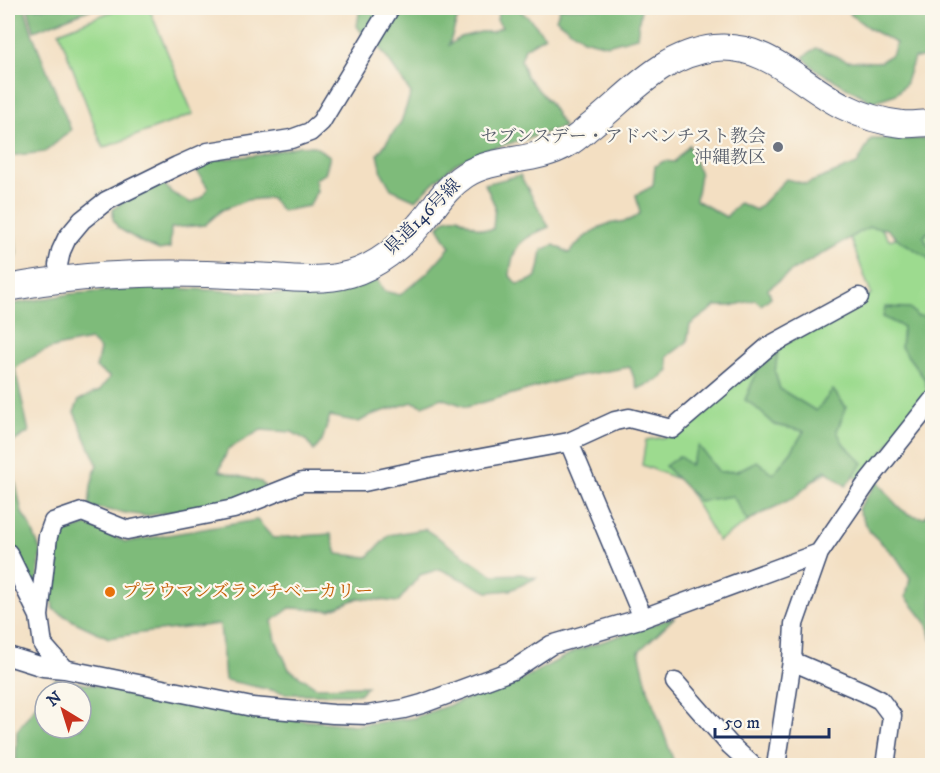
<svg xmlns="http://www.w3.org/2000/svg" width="940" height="773" font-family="'IM FELL DW Pica','Noto Serif JP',serif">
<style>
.green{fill:#9ddb8f;stroke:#5c8576;stroke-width:1.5}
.forest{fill:#7ebb7a;stroke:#4c756c;stroke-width:1.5}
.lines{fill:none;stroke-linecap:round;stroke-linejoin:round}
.minor-casing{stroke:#3b496d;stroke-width:21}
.secondary-casing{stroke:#3b496d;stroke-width:28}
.minor{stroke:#fff;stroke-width:18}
.secondary{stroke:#fff;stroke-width:26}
.worship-dot{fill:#6b7280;stroke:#fbf7ec;stroke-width:2}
.food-dot{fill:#e8710a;stroke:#fbf7ec;stroke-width:2}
.labels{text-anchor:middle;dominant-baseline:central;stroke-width:4.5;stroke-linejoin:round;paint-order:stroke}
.worship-label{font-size:18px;fill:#5b616d;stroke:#fbf7ec;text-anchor:end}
.street-label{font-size:18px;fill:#1b2f5e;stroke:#fbf7ec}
.food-label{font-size:18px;fill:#c56008;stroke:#fbf7ec;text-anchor:start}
</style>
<rect width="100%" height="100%" fill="#fbf7ec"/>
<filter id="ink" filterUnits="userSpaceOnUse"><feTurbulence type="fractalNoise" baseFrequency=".0167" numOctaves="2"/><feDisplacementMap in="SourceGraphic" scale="12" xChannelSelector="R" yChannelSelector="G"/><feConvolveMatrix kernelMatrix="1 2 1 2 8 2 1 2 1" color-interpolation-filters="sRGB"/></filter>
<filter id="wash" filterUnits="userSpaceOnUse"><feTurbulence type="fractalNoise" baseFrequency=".008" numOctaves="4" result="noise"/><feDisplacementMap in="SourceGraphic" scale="24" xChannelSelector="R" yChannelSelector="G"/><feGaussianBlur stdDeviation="1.35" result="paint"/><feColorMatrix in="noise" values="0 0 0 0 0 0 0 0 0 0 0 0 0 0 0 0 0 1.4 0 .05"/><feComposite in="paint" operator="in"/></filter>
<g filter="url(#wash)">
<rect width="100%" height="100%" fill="#f3dfc2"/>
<path class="green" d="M120,8H149L193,114L103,148L59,32Z
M877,222L889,240L932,227V315L913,331L928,394L861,480L836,466L718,541L683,481L642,465L646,440L673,436L780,347L871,294L849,234Z"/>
<path class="forest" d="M8,8H25L32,33L71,130L45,152L8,156Z
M28,8H94L34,31Z
M360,8H382L364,36L357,26Z
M403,8H464L457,20L449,45L461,37L481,32H492L502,27L497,20L499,8H517L530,19L545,36L525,48L521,60L526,76L549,102L564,127L529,138L482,151L455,164L433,183L416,200L391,189L382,173L378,154L401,122L411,93L378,45Z
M560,8H641L637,37L607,45L583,39L556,19Z
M853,8H932V58H914L905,85L896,94L872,102L815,69L803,57L816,48L848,61L880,62L893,53L896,43L870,29L850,14Z
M871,139H932V231L928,232L923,237L932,251V265L927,257L899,240L887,229L869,227L792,271L768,289L771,297L761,305L755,300L731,306H716L690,325L687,342L667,357L669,371L661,378L638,389L630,367L572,377L467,407L441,398L423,406L413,402L371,415L359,422L330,416L322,441L314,451L306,440L292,432L261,430L228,449L219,471L261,482L266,488L233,502L145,516L89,507L91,486L97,464L74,412L79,400L99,391L110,377L96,368L100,349L90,340C61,346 39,348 15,369L29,432L10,444L15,480L22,513L31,527L41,552L37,583H28L8,541V305L70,294L158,287L318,296L352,289L377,280L384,291L400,295L427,273L450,247L438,227L446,219L458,217C469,223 480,232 493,229L495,206L485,184L520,175L549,227C521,239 512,244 510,276L517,284C542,280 538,272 542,250L554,245L569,253C578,242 589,232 603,226C617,220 628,225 640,213L636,195L653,186L655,166L664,161L674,162L689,145L700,174L696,200L726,217L739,203L756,210L786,179L806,184L857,164Z
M299,146H314L330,156L325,174L315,179L317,191L309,206L282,211L271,198L247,200L222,210L205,225L171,228L170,248L159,250L143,243L118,228L113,219V209L132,196L162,182L172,193L191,203L203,197L208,188L195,168L212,160L260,155Z
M8,168L17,256L8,260Z
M885,307L910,308L917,316L930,317L932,314V389L901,347L903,327L883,317Z
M778,350L775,372L780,389L816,411L833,390L846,407L837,431L843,443L863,463L846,486L825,470L795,497L747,521L733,496L699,501L665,466L679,456L690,465L699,446L719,472L737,471L757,461L773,474L793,449L804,431L775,425L753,405L745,400L758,369Z
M878,481C892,498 900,518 925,517L932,506V641L928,625L906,597L910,578L897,558L870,532L858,509Z
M257,520L273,538L331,534L337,554L368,557L389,535L425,529L493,575L521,574L536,578L511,590L488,592L440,569L420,575L398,602L359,598L330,610L290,608L272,621L276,640L289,669L316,687L367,686L359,694H289L225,680L220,624L141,633L109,638L75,622L53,609L50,577L61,534L87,525L126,542Z
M675,617L639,651L648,689L675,765L16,766L17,731L45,693V728H81V692H46L55,679L125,690L253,716L357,725L413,718L521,680L575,651Z"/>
</g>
<g filter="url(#ink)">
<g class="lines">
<defs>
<path id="minor" d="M61,280L58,265L61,251L67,238L82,220L106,201L177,166L208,152L291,139L310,132L321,122L327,112L390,8
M569,442L643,618
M8,553L39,616
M8,656L43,667L64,669L252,707L333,714L367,715L404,709L422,704L513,670L551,645L643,618L819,553
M792,661L864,692L880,700L892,716L885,766
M64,669L43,645L39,616L48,536L53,522L82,512L127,530L234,509L302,482H364L438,466L569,442L615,421L629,418L672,429L769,346L859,297
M675,682L730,745L753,766
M776,766L792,661L794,624L819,553L869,480L932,401"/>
<path id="secondary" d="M8,288C73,275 140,272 207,274C229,275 251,276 273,277C298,279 326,281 350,274C377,266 402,246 420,224C435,207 445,188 465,175C495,156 536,163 567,144C574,140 581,134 587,129C628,97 660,54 715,48C767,43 801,85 843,106C861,115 882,122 902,124C912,125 922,123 932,123"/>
</defs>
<use href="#minor" class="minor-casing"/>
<use href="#secondary" class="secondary-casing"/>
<use href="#minor" class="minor"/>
<use href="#secondary" class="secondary"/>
</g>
</g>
<circle class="worship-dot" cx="778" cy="147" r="6"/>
<circle class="food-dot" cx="110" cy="592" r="6"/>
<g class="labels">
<g class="worship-label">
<text x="766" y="137">セブンスデー・アドベンチスト教会<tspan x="766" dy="21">沖縄教区</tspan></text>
</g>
<g class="street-label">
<text transform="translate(423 217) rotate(-45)">県道146号線</text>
</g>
<g class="food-label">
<text x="122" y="592">プラウマンズランチベーカリー</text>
</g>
</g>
<rect width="940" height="773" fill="none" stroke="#fbf7ec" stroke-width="30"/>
<g transform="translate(63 710) rotate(322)"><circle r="28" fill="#fbf7ec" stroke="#a1a7b3" stroke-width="1.5"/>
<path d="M0-4.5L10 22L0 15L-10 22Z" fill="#c8321e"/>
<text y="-9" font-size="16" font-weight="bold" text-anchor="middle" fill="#1b2f5e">N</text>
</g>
<path d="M715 728v9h114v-9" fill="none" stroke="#1b2f5e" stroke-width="3"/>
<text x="724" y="728" font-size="18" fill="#1b2f5e" stroke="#fbf7ec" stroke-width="4.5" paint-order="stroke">50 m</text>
</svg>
